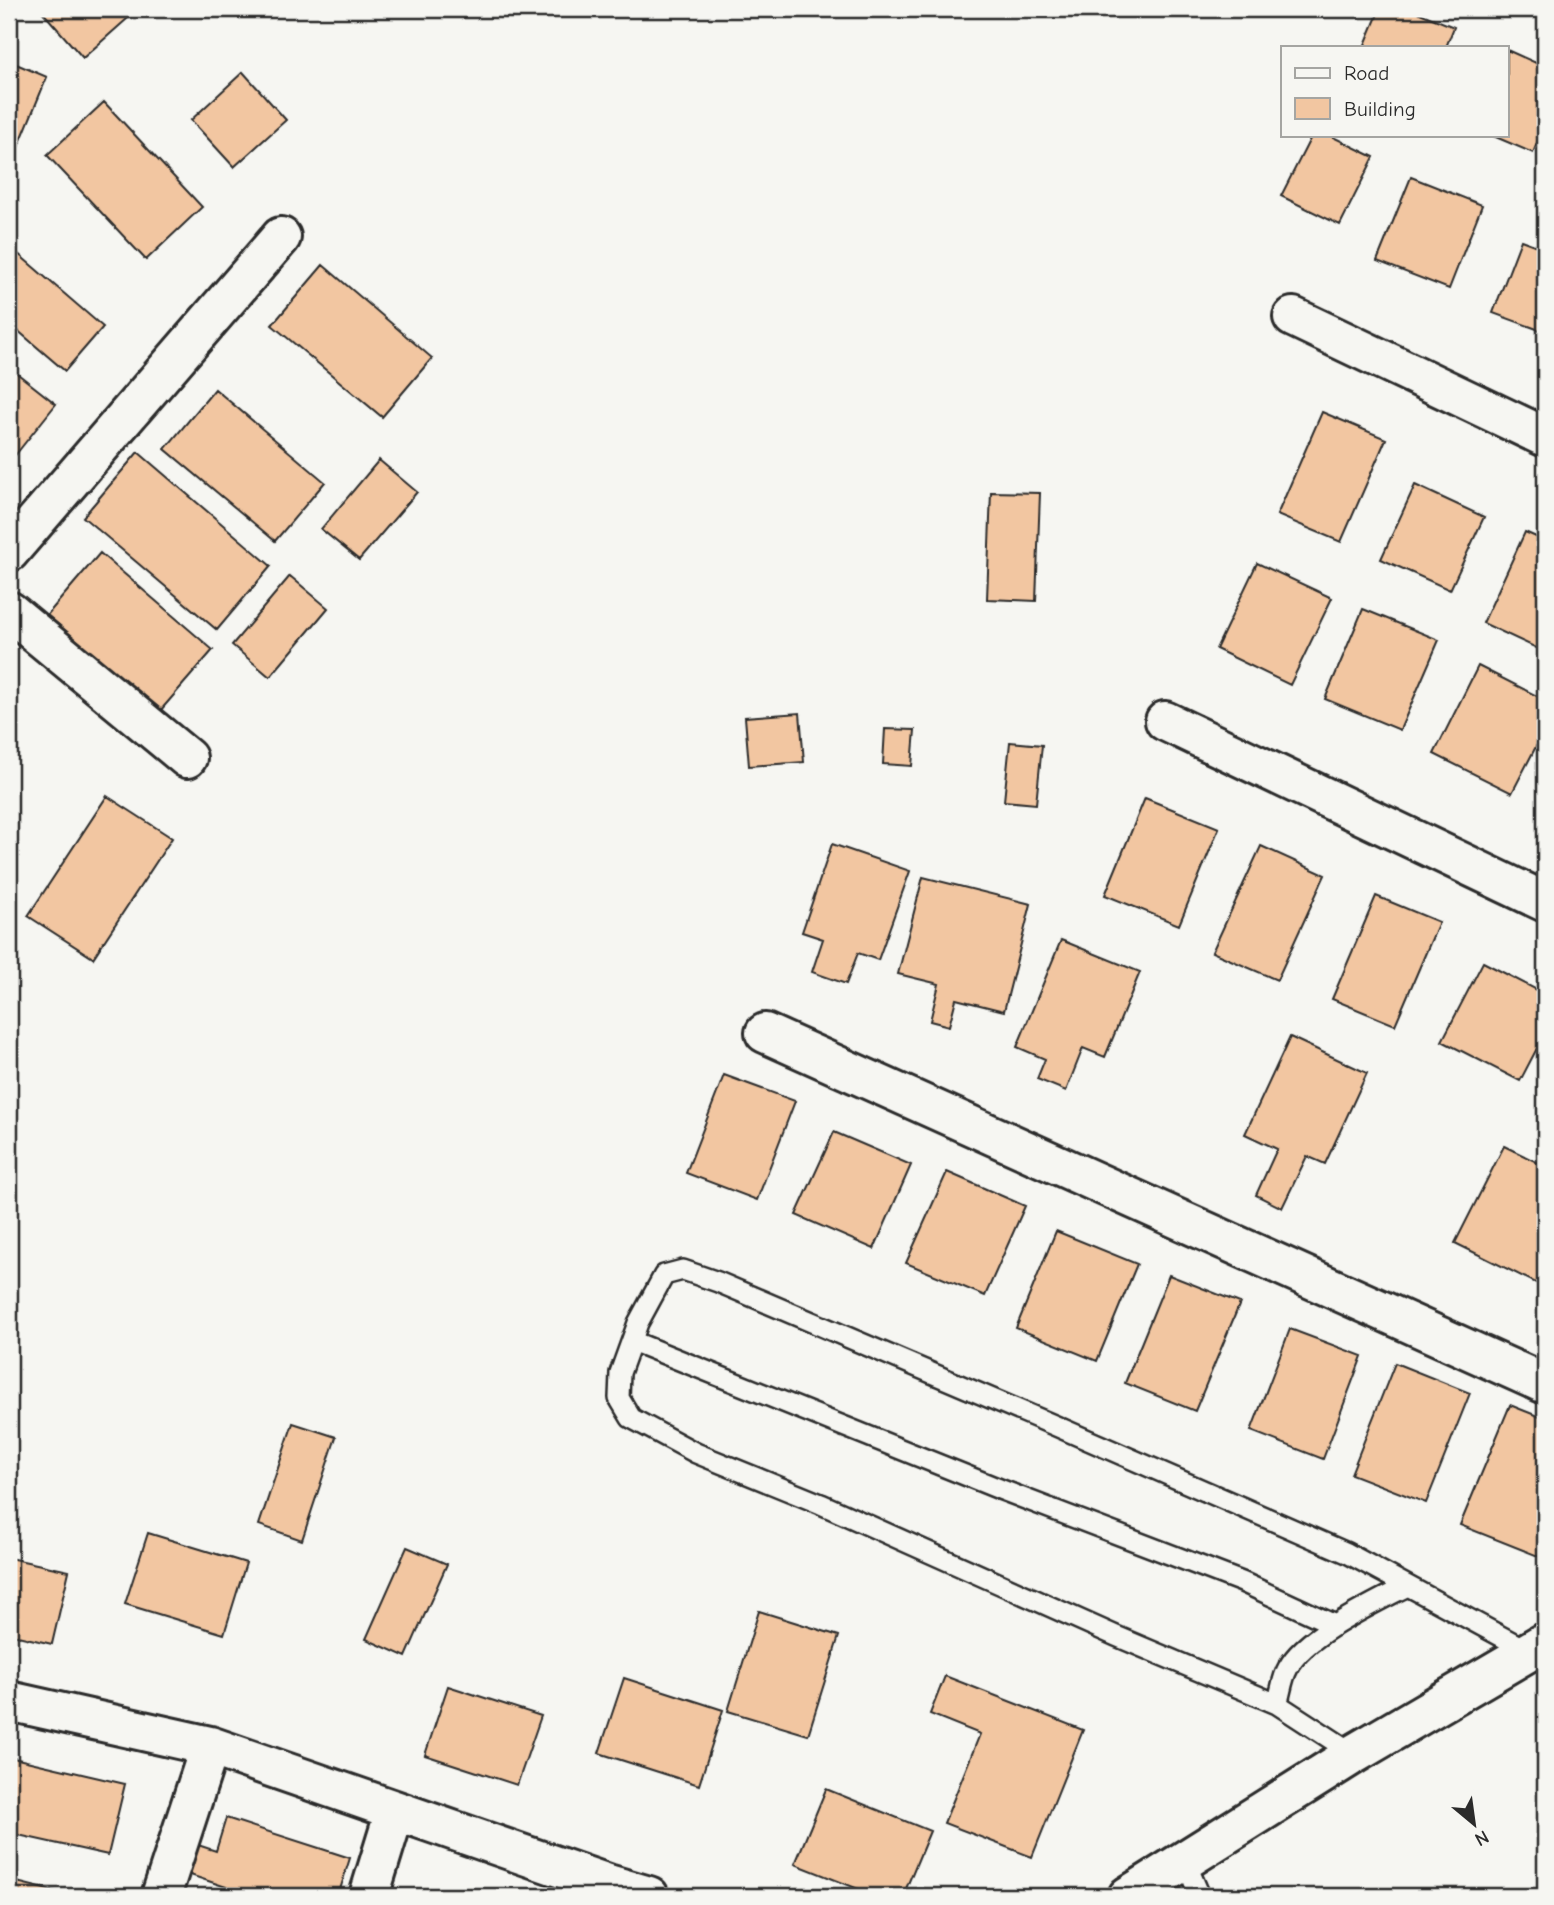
<svg xmlns="http://www.w3.org/2000/svg" width="1554" height="1905" font-family="'Comic Neue',sans-serif">
<style>
.building{fill:#f2c6a1;stroke:#2b2b2b;stroke-width:2}
.lines{fill:none;stroke-linecap:round;stroke-linejoin:round}
.lane-casing{stroke:#2b2b2b;stroke-width:24}
.street-casing{stroke:#2b2b2b;stroke-width:44}
.lane{stroke:#f6f6f2;stroke-width:19}
.street{stroke:#f6f6f2;stroke-width:38}
</style>
<rect width="100%" height="100%" fill="#f6f6f2"/>
<filter id="ink" filterUnits="userSpaceOnUse"><feTurbulence type="fractalNoise" baseFrequency=".0143" numOctaves="2"/><feDisplacementMap in="SourceGraphic" scale="14" xChannelSelector="R" yChannelSelector="G"/><feConvolveMatrix kernelMatrix="1 2 1 2 8 2 1 2 1" color-interpolation-filters="sRGB"/></filter>
<g filter="url(#ink)">
<path class="building" d="M40,9H134L136,11L83,58Z
M1380,9H1410L1454,27L1446,47H1364Z
M1507,50L1545,67V124L1533,153L1491,135H1507Z
M9,61L47,77L17,150L9,147Z
M243,72L286,120L234,167L191,120Z
M104,102L202,207L146,260L47,155Z
M1312,135H1329L1374,157L1340,225L1281,196Z
M1411,177L1482,205L1449,289L1377,261Z
M1521,240L1545,249V332L1493,313Z
M9,246L103,327L65,371L9,323Z
M323,265L432,358L382,417L272,325Z
M9,367L56,404L9,463Z
M215,389L325,482L275,541L165,449Z
M1322,412L1386,439L1341,542L1277,515Z
M138,452L271,566L217,630L83,517Z
M379,460L417,492L359,560L321,529Z
M1415,485L1484,517L1450,590L1381,559Z
M991,492L1040,493L1036,601L987,599Z
M1525,532L1545,541V652L1483,623Z
M100,553L213,650L160,711L47,615Z
M1257,563L1332,598L1290,685L1216,649Z
M290,576L328,608L270,677L232,645Z
M1363,609L1439,640L1400,730L1325,699Z
M1478,666L1545,700V729L1512,793L1434,754Z
M800,713L804,762L749,766L745,717Z
M885,729L915,730L912,766L883,764Z
M1010,742L1042,745L1036,804L1004,801Z
M107,796L172,838L93,958L28,916Z
M1145,798L1219,828L1179,925L1105,895Z
M832,844L910,871L878,960L858,953L846,984L812,972L823,939L802,932Z
M1261,846L1325,875L1277,980L1212,952Z
M923,877L1031,904L1004,1011L956,999L949,1026L930,1021L939,984L898,974Z
M1376,896L1439,922L1395,1025L1332,999Z
M1061,940L1140,972L1105,1057L1083,1048L1066,1091L1037,1079L1045,1059L1017,1047Z
M1483,962L1545,994V1033L1520,1081L1442,1041Z
M1290,1037L1367,1073L1325,1164L1307,1156L1282,1208L1256,1195L1277,1149L1245,1134Z
M724,1075L795,1101L757,1200L686,1173Z
M834,1132L911,1165L874,1249L796,1215Z
M1504,1146L1545,1166V1275L1540,1285L1455,1243Z
M947,1172L1025,1206L985,1296L906,1263Z
M1056,1231L1137,1264L1097,1361L1016,1328Z
M1169,1275L1240,1303L1195,1411L1125,1383Z
M1290,1329L1362,1356L1323,1459L1251,1431Z
M1395,1363L1470,1393L1426,1503L1351,1474Z
M1510,1405L1545,1419V1552L1543,1558L1460,1525Z
M293,1423L336,1437L302,1540L259,1525Z
M148,1533L246,1563L224,1634L125,1604Z
M407,1547L447,1564L406,1657L366,1639Z
M9,1558L69,1571L52,1644L9,1634Z
M759,1611L839,1636L808,1735L728,1711Z
M945,1676L1083,1730L1032,1857L944,1823L980,1734L930,1714Z
M624,1678L723,1710L699,1785L599,1753Z
M448,1686L541,1716L517,1785L425,1755Z
M9,1757L125,1784L108,1855L9,1833Z
M826,1789L930,1831L903,1896H876L795,1864Z
M226,1818L350,1858L338,1896H223L226,1887L184,1873L195,1844L216,1851Z
M9,1880L72,1896H9Z
M382,1885L423,1896H379Z"/>
<g class="lines">
<defs>
<path id="lane" d="M632,1341L1002,1490L1242,1582L1335,1625
M1277,1704C1281,1693 1282,1678 1288,1668C1305,1635 1375,1603 1407,1586
M1354,1754L1277,1704L1116,1636L821,1504L696,1453L631,1418L619,1398L620,1373L638,1323L664,1275L683,1270L718,1282L1056,1426L1347,1553L1530,1652
M1185,1861L1200,1896"/>
<path id="street" d="M1293,317L1545,437
M9,552L281,237
M9,611L187,758
M1165,721L1545,902
M765,1033L1545,1384
M9,1701L210,1746L608,1884L649,1896
M161,1896L210,1746
M369,1896L395,1811
M1128,1896L1354,1754L1545,1642"/>
</defs>
<use href="#lane" class="lane-casing"/>
<use href="#street" class="street-casing"/>
<use href="#lane" class="lane"/>
<use href="#street" class="street"/>
</g>
</g>
<rect width="1554" height="1905" fill="none" stroke="#f6f6f2" stroke-width="35"/>
<rect x="18" y="18" width="1519" height="1870" fill="none" stroke="#2b2b2b" stroke-width="2.5" filter="url(#ink)"/>
<rect x="1281" y="46" width="228" height="91" fill="#f6f6f2" stroke="#a5a5a2" stroke-width="2"/>
<rect x="1295" y="68" width="35" height="10" fill="#f6f6f2" stroke="#a5a5a2" stroke-width="2"/>
<text x="1344" y="80" font-size="21" fill="#2b2b2b">Road</text>
<rect x="1295" y="98" width="35" height="21" fill="#f2c6a1" stroke="#a5a5a2" stroke-width="2"/>
<text x="1344" y="116" font-size="21" fill="#2b2b2b">Building</text>
<g transform="translate(1474 1824) rotate(151)" stroke="#f6f6f2" stroke-width="5" paint-order="stroke">
<path d="M0-5L12 26L0 18L-12 26Z" fill="#2b2b2b"/>
<text y="-10" font-size="19" font-weight="bold" text-anchor="middle" fill="#2b2b2b">N</text>
</g>
</svg>
